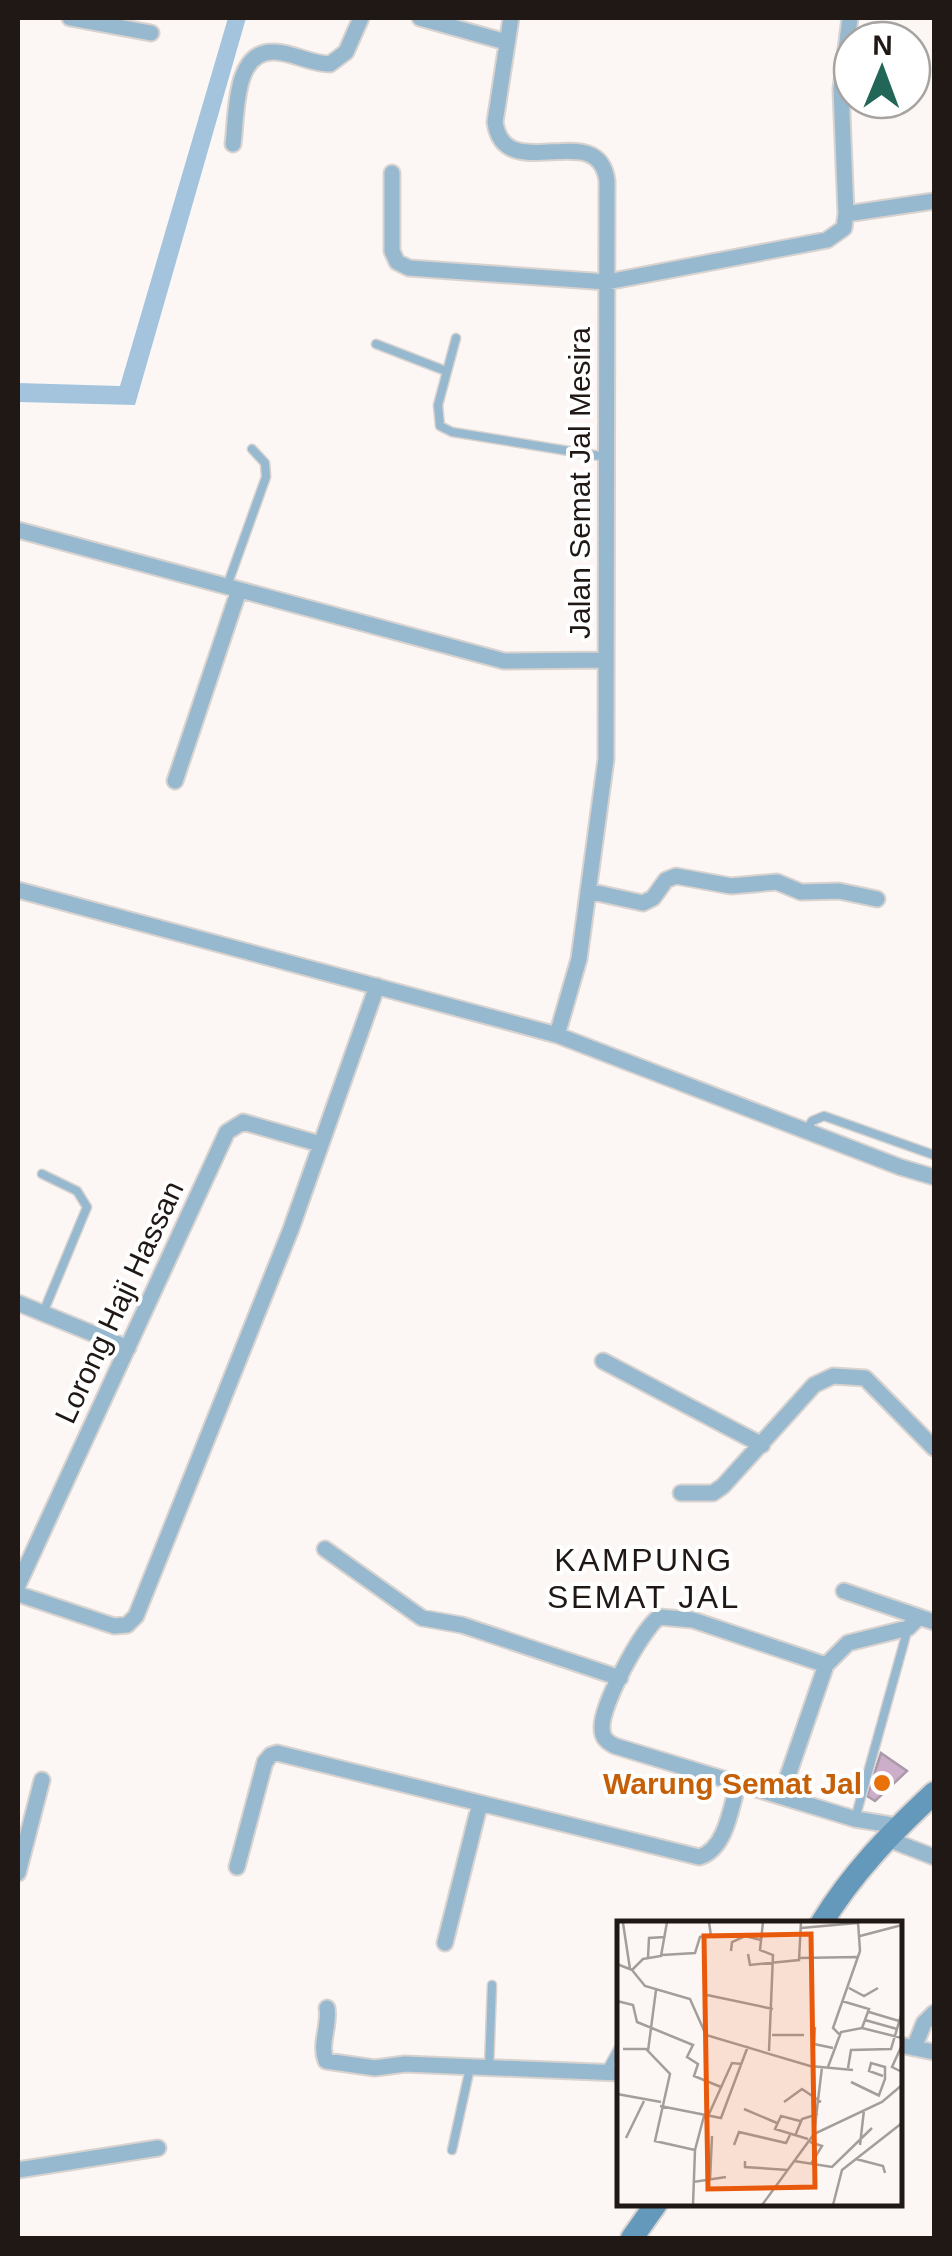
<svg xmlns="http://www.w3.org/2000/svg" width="952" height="2256" font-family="Arial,sans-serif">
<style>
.water{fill:#a4c4de}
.building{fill:#ccaeca;stroke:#aa99a9;stroke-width:2.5}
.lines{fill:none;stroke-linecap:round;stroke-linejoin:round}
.service-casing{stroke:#d9d3d0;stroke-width:11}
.minor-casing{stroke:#d9d3d0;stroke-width:19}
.secondary-casing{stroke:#d9d3d0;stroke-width:26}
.service{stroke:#96b9d0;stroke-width:8}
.minor{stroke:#96b9d0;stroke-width:15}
.secondary{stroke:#6599bb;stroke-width:22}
.food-dot{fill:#e8710a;stroke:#fff;stroke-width:4}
.labels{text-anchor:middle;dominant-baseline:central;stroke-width:8;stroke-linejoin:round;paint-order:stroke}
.street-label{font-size:30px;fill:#201814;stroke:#fff}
.food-label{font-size:30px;font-weight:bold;fill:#c56008;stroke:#fff;text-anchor:end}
.neighbourhood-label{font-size:32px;letter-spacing:2.5px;fill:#201814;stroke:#fff}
.inset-road{fill:none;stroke:#a49e9a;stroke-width:2.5}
.view{fill:#e8590c;fill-opacity:0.15;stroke:#e8590c;stroke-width:5}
.inset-edge{fill:none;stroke:#201814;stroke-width:5}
</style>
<rect width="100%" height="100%" fill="#fcf7f4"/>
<path class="water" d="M228,18H246L135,405L18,402V383L120,386Z"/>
<path class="building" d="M881,1753L907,1771L875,1801L867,1796Z"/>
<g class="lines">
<defs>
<path id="service" d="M456,338L438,405L440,426L452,432L606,457
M376,344L446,371
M227,586L266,477L265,463L252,449
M806,1131L812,1121L824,1116L934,1155
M42,1174L77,1191L87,1207L43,1313
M855,1819L908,1628
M489,2069L492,1985
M606,2071L620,2046
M452,2150L470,2068"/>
<path id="minor" d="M70,18L151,33
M420,18L506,42
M511,18L495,122C504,188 599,116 607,181L606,759L579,959L557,1035
M233,144C237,116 233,49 275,52C294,53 311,64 330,64L346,52L361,18
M392,173V251L397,262L409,268L607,282L827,240L844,228L846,214L841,89L850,18
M846,214L934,201
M18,530L504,661L606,660
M175,781L239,590
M18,890L557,1035L900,1167L934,1177
M588,891L643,903L653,898L666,880L676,876L731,886L777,882L801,892L839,891L877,899
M18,1303L128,1348
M603,1361L762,1445
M681,1493H713L723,1486L814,1385L833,1376L865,1378L934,1448
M325,1549L422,1618L462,1625L620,1678
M18,1585L227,1132L243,1122L320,1144
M844,1591L934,1622
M18,1594L114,1626L127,1625L136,1616L291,1229L377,986
M826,1665L693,1620L659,1617C641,1631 601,1705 602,1728C602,1738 607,1742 615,1746L855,1819L898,1826
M781,1796L826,1665L848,1643L908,1628L919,1617
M885,1838L934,1857
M237,1867L265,1762L271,1755L277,1753L699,1857C726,1850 731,1807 738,1783
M18,1873L42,1780
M445,1943L480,1803
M327,2008C330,2026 319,2044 326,2061L375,2068L405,2064L620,2073
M900,2045L934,2052
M914,2048L924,2023L934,2013
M18,2170L158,2148"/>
<path id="secondary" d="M821,1924C852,1873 891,1833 934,1793
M632,2238L656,2204"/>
</defs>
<use href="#service" class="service-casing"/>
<use href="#minor" class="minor-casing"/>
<use href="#secondary" class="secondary-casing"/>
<use href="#service" class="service"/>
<use href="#minor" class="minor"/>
<use href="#secondary" class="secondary"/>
</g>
<circle class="food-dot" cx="882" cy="1783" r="10"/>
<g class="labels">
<g class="street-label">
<text transform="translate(579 483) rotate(-90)">Jalan Semat Jal Mesira</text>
<text transform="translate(119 1302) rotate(-65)">Lorong Haji Hassan</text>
</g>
<g class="food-label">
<text x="862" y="1783">Warung Semat Jal</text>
</g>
<g class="neighbourhood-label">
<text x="644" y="1560">KAMPUNG<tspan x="644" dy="37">SEMAT JAL</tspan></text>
</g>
</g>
<g transform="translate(617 1921)">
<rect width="285" height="285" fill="#fcf7f4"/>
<path class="inset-road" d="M146,1L143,29L156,34L152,130M6,2L13,48M184,7L240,2M243,15L285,4M114,30L115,21L128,15L144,19M131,33L133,44L182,39L184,1M45,34L78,32L83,16L94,15L92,1M31,37L32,17L48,16M182,37L240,36M0,43L15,49L26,38L44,35L50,1M15,49L28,65L73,78L89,114L193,145L236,149M232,67L247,75L261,67M90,74L156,88M0,80L16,84L20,101L76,124L70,136L81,143L77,155L104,166M225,80L252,88L245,107M252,91L282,100M248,99L280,108M198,106L197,123L216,127M155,114H187M223,114L216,107L243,30L241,1M285,124L275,146L285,151M6,128H29L53,153L38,220L78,229L76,284M31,130L39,69M211,146L224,111L245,107L285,117M231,147L234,129L274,128L285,91M234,161L263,175M0,173L44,181M262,174L268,158V146L254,142L252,150L266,155M167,181L185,168L204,181M43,185L104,197L131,125M127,188L160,202M92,193L115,142L125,143M183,200L164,195L158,208L191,218M197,213L205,146M178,215L185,198L201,193M9,217L27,180M193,221L205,225L194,243M117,224L122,211L169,222L173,214M243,224L247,189M78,229L87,195M239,238L266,245L268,252M128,240V246L171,249M177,240L215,246L255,207M93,259L95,215M76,261L109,256M145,284L197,213L265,181L285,164M216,284L225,249L285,202"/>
<path class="view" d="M194,13L198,266L91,268L87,15Z"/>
<rect width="285" height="285" class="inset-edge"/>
</g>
<rect width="952" height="2256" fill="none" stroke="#201814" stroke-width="40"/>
<g transform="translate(882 70) rotate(1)"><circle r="48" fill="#ffffff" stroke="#a6a3a1" stroke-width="2.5"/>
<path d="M0-8L18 38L0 25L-18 38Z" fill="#226657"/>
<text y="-15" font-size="28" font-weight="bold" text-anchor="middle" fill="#201814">N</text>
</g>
</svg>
